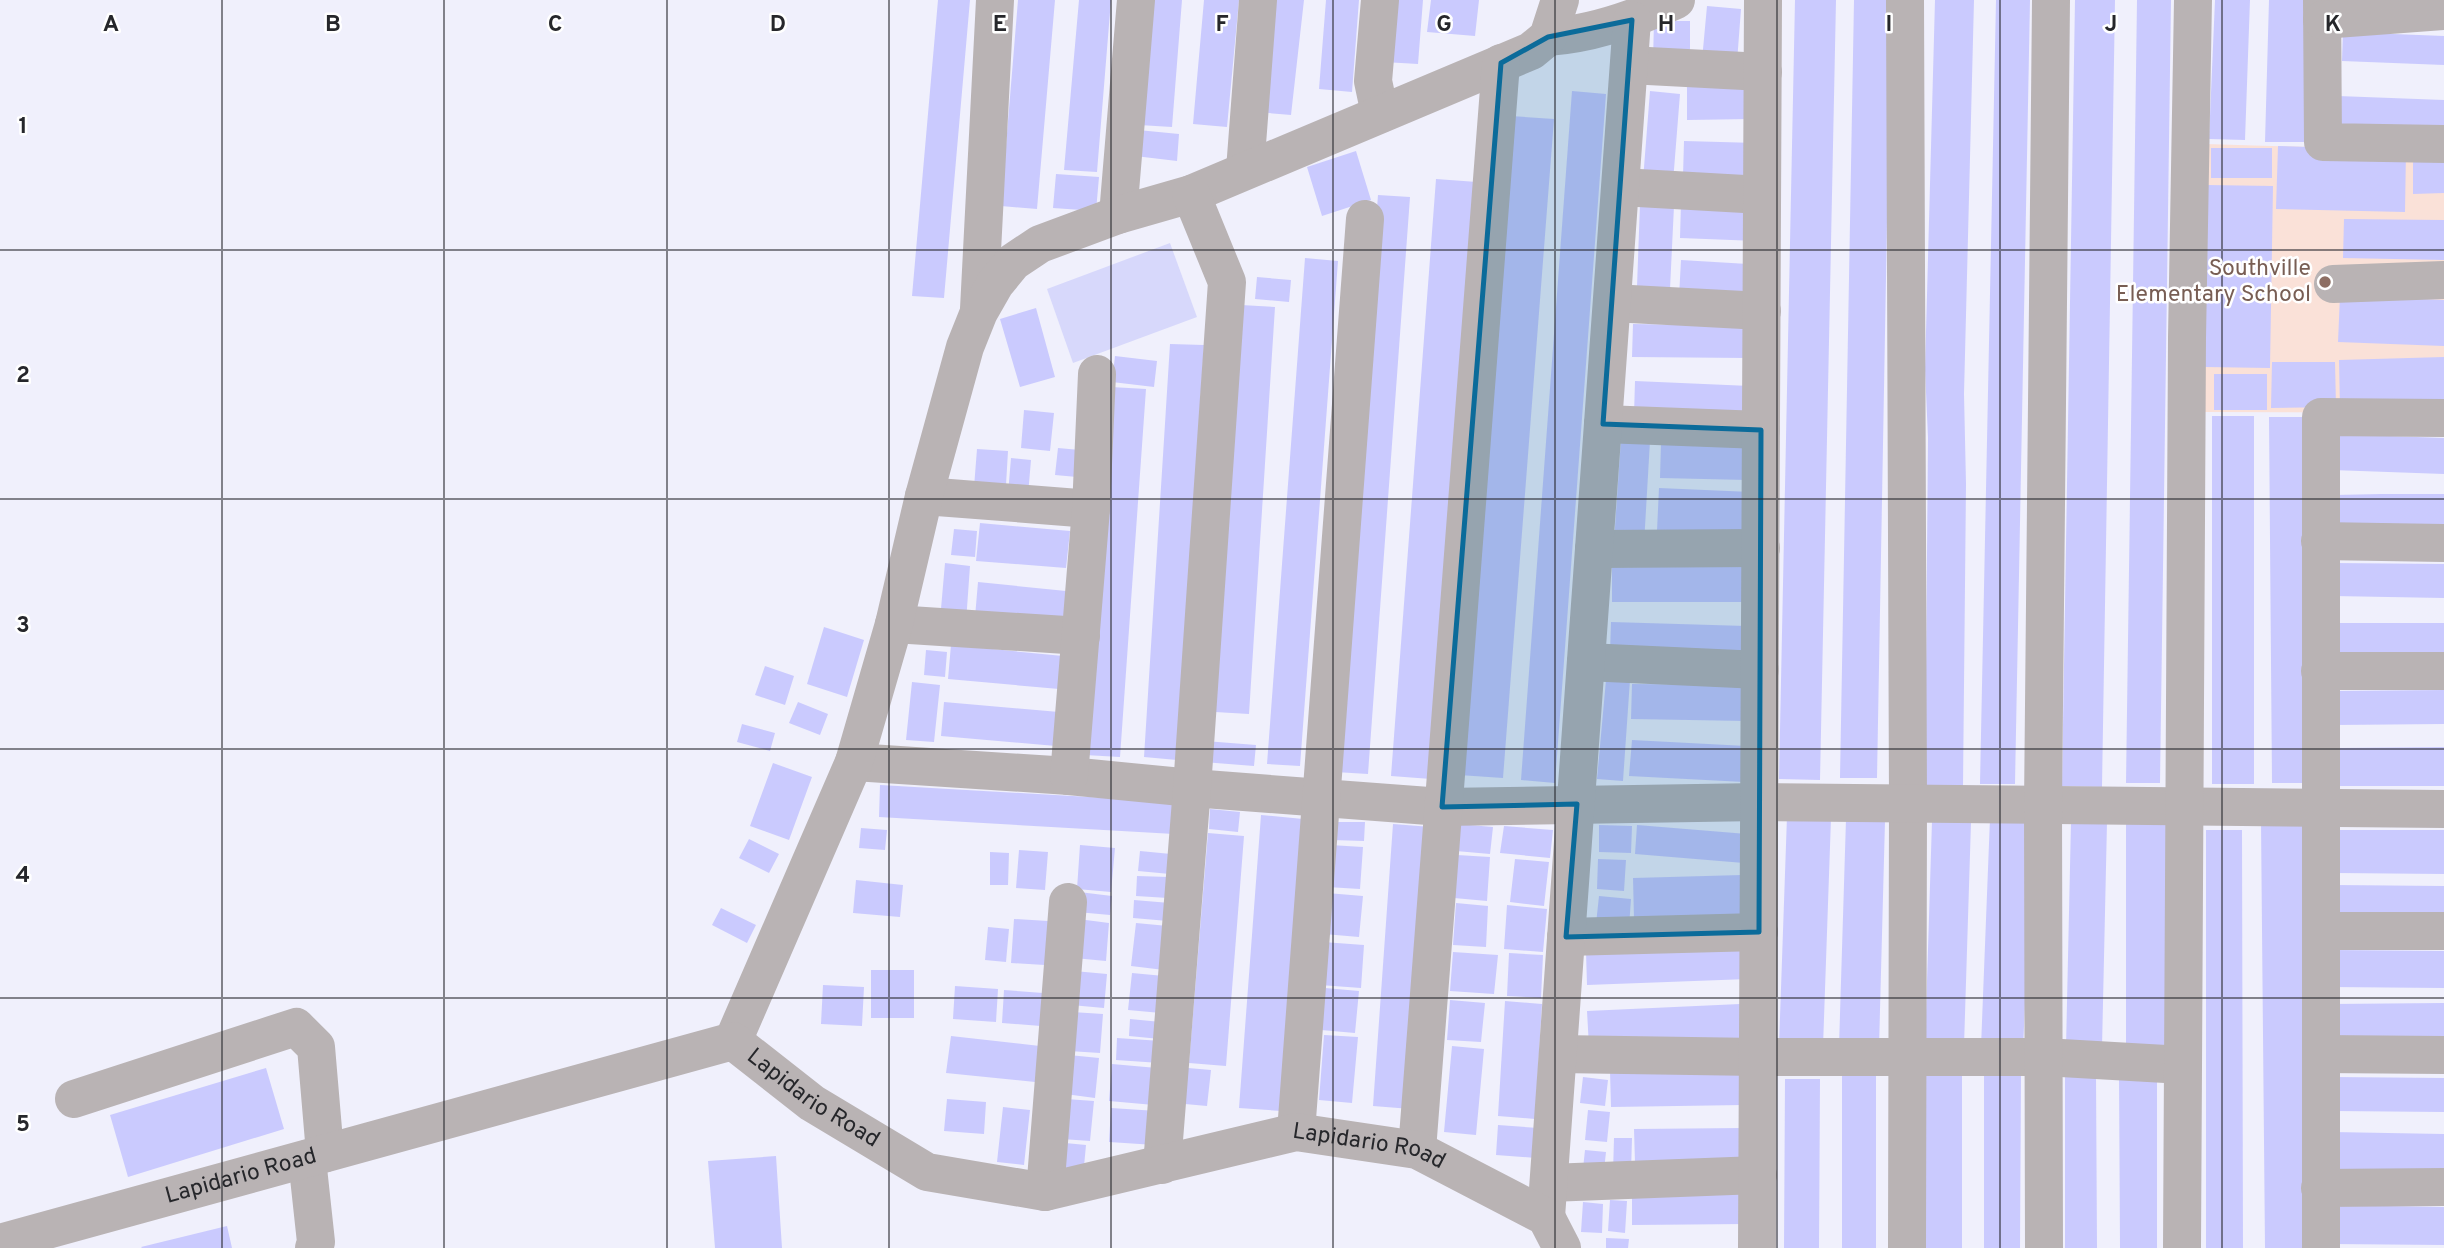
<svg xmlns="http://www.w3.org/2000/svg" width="2444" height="1248" font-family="Overpass,sans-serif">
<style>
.education{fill:#fae1d8}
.green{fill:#d7d8fb}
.building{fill:#cacafe}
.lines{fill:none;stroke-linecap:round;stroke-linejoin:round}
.minor{stroke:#b9b3b4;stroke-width:38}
.marked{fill:#0b6b9a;fill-opacity:0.2;stroke:#0b6b9a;stroke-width:5;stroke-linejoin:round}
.grid{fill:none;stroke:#26272b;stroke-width:2;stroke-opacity:0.55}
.education-dot{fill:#8d6e63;stroke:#fff;stroke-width:2.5}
.labels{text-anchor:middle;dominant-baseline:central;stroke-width:5;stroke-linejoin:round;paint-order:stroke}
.education-label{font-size:23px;fill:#785e54;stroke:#fff;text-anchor:end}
.street-label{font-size:23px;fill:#26272b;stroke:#fff}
.grid-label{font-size:23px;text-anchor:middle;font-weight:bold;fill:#26272b;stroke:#fff;stroke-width:5;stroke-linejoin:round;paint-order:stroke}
</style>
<rect width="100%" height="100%" fill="#f0f0fc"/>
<path class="education" d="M2205,144L2444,151V413L2205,412Z"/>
<path class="green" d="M1170,243L1197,317L1073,363L1047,289Z"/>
<path class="building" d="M938,0H970L944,298L912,296Z
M1018,0H1055L1037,209L1001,206Z
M1079,0H1111L1097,172L1064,170Z
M1149,0H1182L1172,127L1139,125Z
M1204,0H1239L1227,127L1193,124Z
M1269,0H1304L1291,115L1257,112Z
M1326,0H1359L1352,92L1319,89Z
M1389,0H1423L1418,64L1384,62Z
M1431,0H1479L1475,36L1427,32Z
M1795,0H1836L1820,780L1779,779Z
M1854,0H1891L1877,778H1840Z
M1935,0H1974L1964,394L1966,484L1963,787H1925L1928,438L1925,369Z
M1996,0H2030L2015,784H1980Z
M2075,0H2115L2102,787L2062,786Z
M2137,0H2171L2160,783H2126Z
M2215,0H2250L2245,140L2209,139Z
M2269,0H2310L2306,142H2265Z
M1707,6L1741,9L1737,62L1702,60Z
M1654,21H1690V61H1653Z
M2343,32L2444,36V65L2342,61Z
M1687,80H1750L1751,119L1687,120Z
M1572,91L1606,94L1555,783L1521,780Z
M1650,91L1680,94L1673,182L1643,180Z
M2338,96L2444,100V129L2338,126Z
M1511,116L1554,119L1503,778L1459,775Z
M1138,130L1179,134L1177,161L1135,156Z
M1684,141L1757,143L1756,178L1683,176Z
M2278,146L2406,150L2405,212L2276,209Z
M2211,148H2272V178H2211Z
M1356,151L1371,200L1322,216L1307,167Z
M2413,159H2444V193L2413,194Z
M1056,174L1099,177L1096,211L1053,208Z
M1436,179L1477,182L1431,779L1391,776Z
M2207,185L2273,186L2270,368L2205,367Z
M1378,195L1410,197L1368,774L1335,772Z
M1681,203L1759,206L1757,241L1680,238Z
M1640,204L1674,206L1670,289L1637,287Z
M2344,219L2444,220V260L2343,258Z
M1305,258L1338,261L1300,766L1267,764Z
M1681,260L1748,264L1746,301L1679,297Z
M1257,277L1291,280L1289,302L1255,299Z
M2340,295L2444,300V346L2338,342Z
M1241,305L1275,307L1249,714L1215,712Z
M1036,308L1055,377L1020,387L1000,319Z
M1633,324L1747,326V358L1632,357Z
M1170,344L1204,345L1177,760L1144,757Z
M1115,356L1157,361L1154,387L1112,382Z
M2444,357V406L2340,409L2339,360Z
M2272,362H2335L2336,407L2271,408Z
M2214,374H2267V410H2214Z
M1635,381L1750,386V417L1634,415Z
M1111,387L1146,389L1120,757L1085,755Z
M1024,410L1054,413L1050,451L1021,448Z
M2212,416H2254V784H2212Z
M2269,417H2304L2306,783H2272Z
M2333,434L2444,438V474L2332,470Z
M1621,439L1650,441L1644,544L1614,542Z
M1661,443L1748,445L1747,480L1660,478Z
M1058,448L1080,450L1077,477L1055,475Z
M977,449L1008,451L1005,502L973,500Z
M1011,458L1031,460L1028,495L1008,494Z
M1659,488L1751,492L1750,534L1657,531Z
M2381,494H2444V528L2335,529L2334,495Z
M980,523L1070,531L1066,568L976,561Z
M954,529L977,531L975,557L951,555Z
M945,563L970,566L966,622L940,620Z
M2333,563L2444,564V598L2333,596Z
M1612,565H1744V602H1612Z
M978,582L1066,591L1063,625L975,617Z
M1611,622L1746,626L1745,657L1610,653Z
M2333,623H2444V654L2333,653Z
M824,627L864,640L847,697L807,684Z
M951,645L1063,656L1059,689L948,679Z
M926,650L947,652L945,677L924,675Z
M765,666L794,676L785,705L755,695Z
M1606,680H1630L1623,781L1597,779Z
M912,682L940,685L934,742L906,740Z
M1632,684L1747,685V721L1631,719Z
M2444,690V724L2335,725V691Z
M798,702L828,714L820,735L789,723Z
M944,702L1059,712L1056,746L941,736Z
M742,724L775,733L770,751L737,742Z
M1632,740L1746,746L1744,782L1629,776Z
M1205,741L1256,745L1254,766L1203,762Z
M2444,747V786H2335V748Z
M773,763L812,777L789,840L750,826Z
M880,785L1176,802L1174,834L879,817Z
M1210,809L1240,812L1238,832L1209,829Z
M1261,815L1303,819L1281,1111L1239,1108Z
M1787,816L1831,818L1823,1047L1779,1046Z
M1990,818L2033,820L2023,1049L1981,1047Z
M1846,819L1885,821L1879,1048L1839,1047Z
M2126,819H2167L2166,1046L2126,1045Z
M1932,821L1971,822L1964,1046L1925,1045Z
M2304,821L2308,1248H2265L2261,822Z
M1332,822H1365L1364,841L1332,840Z
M2071,822H2107L2102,1048H2066Z
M1393,824L1431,827L1411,1109L1373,1106Z
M1458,824L1493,827L1490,854L1456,851Z
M1599,825L1632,826L1631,853L1599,852Z
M1637,825L1747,834L1744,863L1635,854Z
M1504,826L1553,830L1550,858L1500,853Z
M861,828L887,830L885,850L859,848Z
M2206,830H2242L2243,1248H2206Z
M2336,830H2444V874L2336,873Z
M1208,833L1244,836L1226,1066L1189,1063Z
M749,839L779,854L769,873L739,858Z
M1080,845L1115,848L1111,892L1077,889Z
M1330,845L1363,847L1360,889L1327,887Z
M1019,850L1048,852L1045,890L1016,888Z
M1140,851L1171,854L1170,874L1138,871Z
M990,852L1009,853L1008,885H990Z
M1457,855L1490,857L1487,901L1454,898Z
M1515,859L1549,862L1544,906L1510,902Z
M1598,859L1626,860L1624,891L1597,889Z
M1742,875L1743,916L1634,919L1633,878Z
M1137,876L1169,877L1168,898L1136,896Z
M856,880L903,885L900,917L853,913Z
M2335,885L2444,886V920L2334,919Z
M1079,892L1112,896L1110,915L1077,912Z
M1327,893L1363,896L1359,937L1324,934Z
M1599,896L1631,899L1629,927L1596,924Z
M1134,900L1170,903L1168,921L1133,918Z
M1456,903L1488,906L1486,947L1453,945Z
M1507,905L1547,909L1543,952L1504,949Z
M721,908L756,925L747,943L712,925Z
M1014,919L1048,921L1045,965L1011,963Z
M1078,919L1109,923L1106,961L1074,958Z
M1136,923L1168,926L1164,970L1131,966Z
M988,927L1009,929L1006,962L985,960Z
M1323,942L1364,945L1361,988L1320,985Z
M1746,945L1748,979L1587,985L1586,952Z
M2331,950L2444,951V988L2331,987Z
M1453,952L1498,955L1494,994L1450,991Z
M1509,953L1543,955L1541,998L1507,996Z
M871,970H914V1018H871Z
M1074,971L1107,974L1104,1008L1071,1005Z
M1132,973L1164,976L1161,1013L1128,1010Z
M823,985L864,987L862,1026L821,1024Z
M955,986L998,989L996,1022L953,1019Z
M1325,988L1359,991L1355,1033L1321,1030Z
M1004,990L1043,993L1041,1026L1002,1023Z
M1450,1000L1485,1003L1481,1042L1447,1040Z
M1505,1001L1542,1004L1535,1119L1498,1116Z
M2444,1003V1046H2331V1004Z
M1740,1004L1742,1039L1589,1047L1587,1011Z
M1072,1012L1103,1014L1100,1053L1069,1051Z
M1130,1019L1161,1022L1160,1039L1129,1036Z
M1324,1035L1358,1037L1352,1103L1319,1100Z
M951,1036L1040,1046L1035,1082L946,1073Z
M1117,1038L1161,1041L1160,1063L1116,1060Z
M1452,1046L1484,1049L1476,1135L1444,1132Z
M1069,1055L1099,1058L1095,1098L1065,1094Z
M1112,1064L1157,1068L1154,1105L1109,1101Z
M266,1068L284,1129L128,1177L110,1115Z
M1188,1068L1211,1070L1207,1106L1185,1104Z
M1742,1068L1743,1105L1611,1107L1610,1071Z
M1923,1068H1962V1248H1922Z
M1842,1071H1876V1248H1842Z
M1984,1074H2021L2020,1248H1984Z
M2096,1075L2097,1248H2065V1076Z
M2119,1075H2157V1248H2120Z
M1583,1077L1608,1080L1605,1106L1580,1103Z
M2333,1077L2444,1078V1112L2334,1111Z
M1785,1079H1820L1819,1248H1784Z
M947,1099L986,1102L984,1134L944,1131Z
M1066,1099L1094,1101L1090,1141L1062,1139Z
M1003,1107L1030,1110L1024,1165L997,1162Z
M1111,1108L1157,1111L1155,1145L1109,1142Z
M1588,1110L1610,1112L1607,1142L1585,1140Z
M1498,1125L1538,1128L1536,1158L1496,1155Z
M1744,1128V1161L1635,1163L1634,1129Z
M2332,1132L2444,1134V1174L2331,1173Z
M1614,1138H1632L1631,1173H1613Z
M1055,1142L1086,1145L1083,1177L1052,1175Z
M1585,1150L1606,1152L1603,1179L1582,1178Z
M776,1156L782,1248H715L708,1161Z
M1632,1191H1746V1224L1632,1225Z
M1610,1200L1627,1201L1625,1233L1608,1231Z
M1583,1202L1603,1204L1602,1233L1581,1232Z
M2332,1205L2444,1207V1245L2331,1244Z
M227,1226L232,1248H142L141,1247Z
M1606,1238L1629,1239L1628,1248H1606Z"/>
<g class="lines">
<g class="minor">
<path d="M1905,0L1908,804L1907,1248"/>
<path d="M2322,0L2323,142L2444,144"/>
<path d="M2322,20L2444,11"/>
<path d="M1548,37C1593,34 1635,19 1676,0"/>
<path d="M1629,65L1763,72"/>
<path d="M1380,114L1373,81L1380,0"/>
<path d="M1245,170L1258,0"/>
<path d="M1621,187L1762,195"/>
<path d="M1118,215L1136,0"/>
<path d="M2333,284L2444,280"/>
<path d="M1612,303L1762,311"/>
<path d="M979,309L995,0"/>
<path d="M1603,424L1761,430"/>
<path d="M924,496L1091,509"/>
<path d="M2320,541L2444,543"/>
<path d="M1594,549L1761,548"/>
<path d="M894,624L1081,636"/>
<path d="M1586,662L1760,670"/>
<path d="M2320,671H2444"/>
<path d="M854,762L1069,776L1192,788L1442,807L1760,802L2444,809"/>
<path d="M1069,776L1091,509L1097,374"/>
<path d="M2321,931H2444"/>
<path d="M1566,937L1759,932"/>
<path d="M733,1041L854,762L894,624L924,496L965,347L979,312L995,284L1013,262L1040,244L1118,215L1191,194L1531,51L1548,37L1560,0"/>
<path d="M1558,1054L1758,1057H2044L2183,1065"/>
<path d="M2321,1054L2444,1055"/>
<path d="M74,1099L296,1027L316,1047L325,1153"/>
<path d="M1296,1132L1365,219"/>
<path d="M1417,1150L1501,63"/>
<path d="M307,1159L316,1242L314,1248"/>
<path d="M1162,1165L1192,788L1227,282L1191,194"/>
<path d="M1549,1183L1758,1175"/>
<path d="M2320,1188L2444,1187"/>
<path d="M1045,1192L1068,902"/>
<path d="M1546,1217L1632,20"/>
<path id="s1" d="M0,1243L733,1041L812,1103L927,1172L1045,1192L1296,1132L1417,1150L1546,1217L1562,1248"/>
<path d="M1757,1248L1763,0"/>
<path d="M2044,1248L2043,806L2051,0"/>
<path d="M2182,1248L2187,338L2193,0"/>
<path d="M2321,1248V417L2444,418"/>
</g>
</g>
<path class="marked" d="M1632,20L1603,424L1761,430L1759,932L1566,937L1577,804L1442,807L1501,63L1548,37Z"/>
<path class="grid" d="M222,0V1248M444,0V1248M667,0V1248M889,0V1248M1111,0V1248M1333,0V1248M1555,0V1248M1777,0V1248M2000,0V1248M2222,0V1248M0,250H2444M0,499H2444M0,749H2444M0,998H2444"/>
<circle class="education-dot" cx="2325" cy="282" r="7"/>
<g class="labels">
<g class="education-label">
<text x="2311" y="269">Southville<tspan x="2311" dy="26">Elementary School</tspan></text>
</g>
<g class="street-label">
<text stroke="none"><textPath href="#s1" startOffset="859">Lapidario Road</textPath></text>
<text stroke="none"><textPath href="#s1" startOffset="1447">Lapidario Road</textPath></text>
<text stroke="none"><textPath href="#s1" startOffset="250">Lapidario Road</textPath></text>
</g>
</g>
<g class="grid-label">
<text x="111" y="31">A</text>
<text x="333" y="31">B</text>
<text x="555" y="31">C</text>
<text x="778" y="31">D</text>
<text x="1000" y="31">E</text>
<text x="1222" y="31">F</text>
<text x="1444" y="31">G</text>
<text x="1666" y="31">H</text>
<text x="1889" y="31">I</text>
<text x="2111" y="31">J</text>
<text x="2333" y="31">K</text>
<text x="23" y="133">1</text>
<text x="23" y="382">2</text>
<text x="23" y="632">3</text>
<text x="23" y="882">4</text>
<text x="23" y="1131">5</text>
</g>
</svg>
